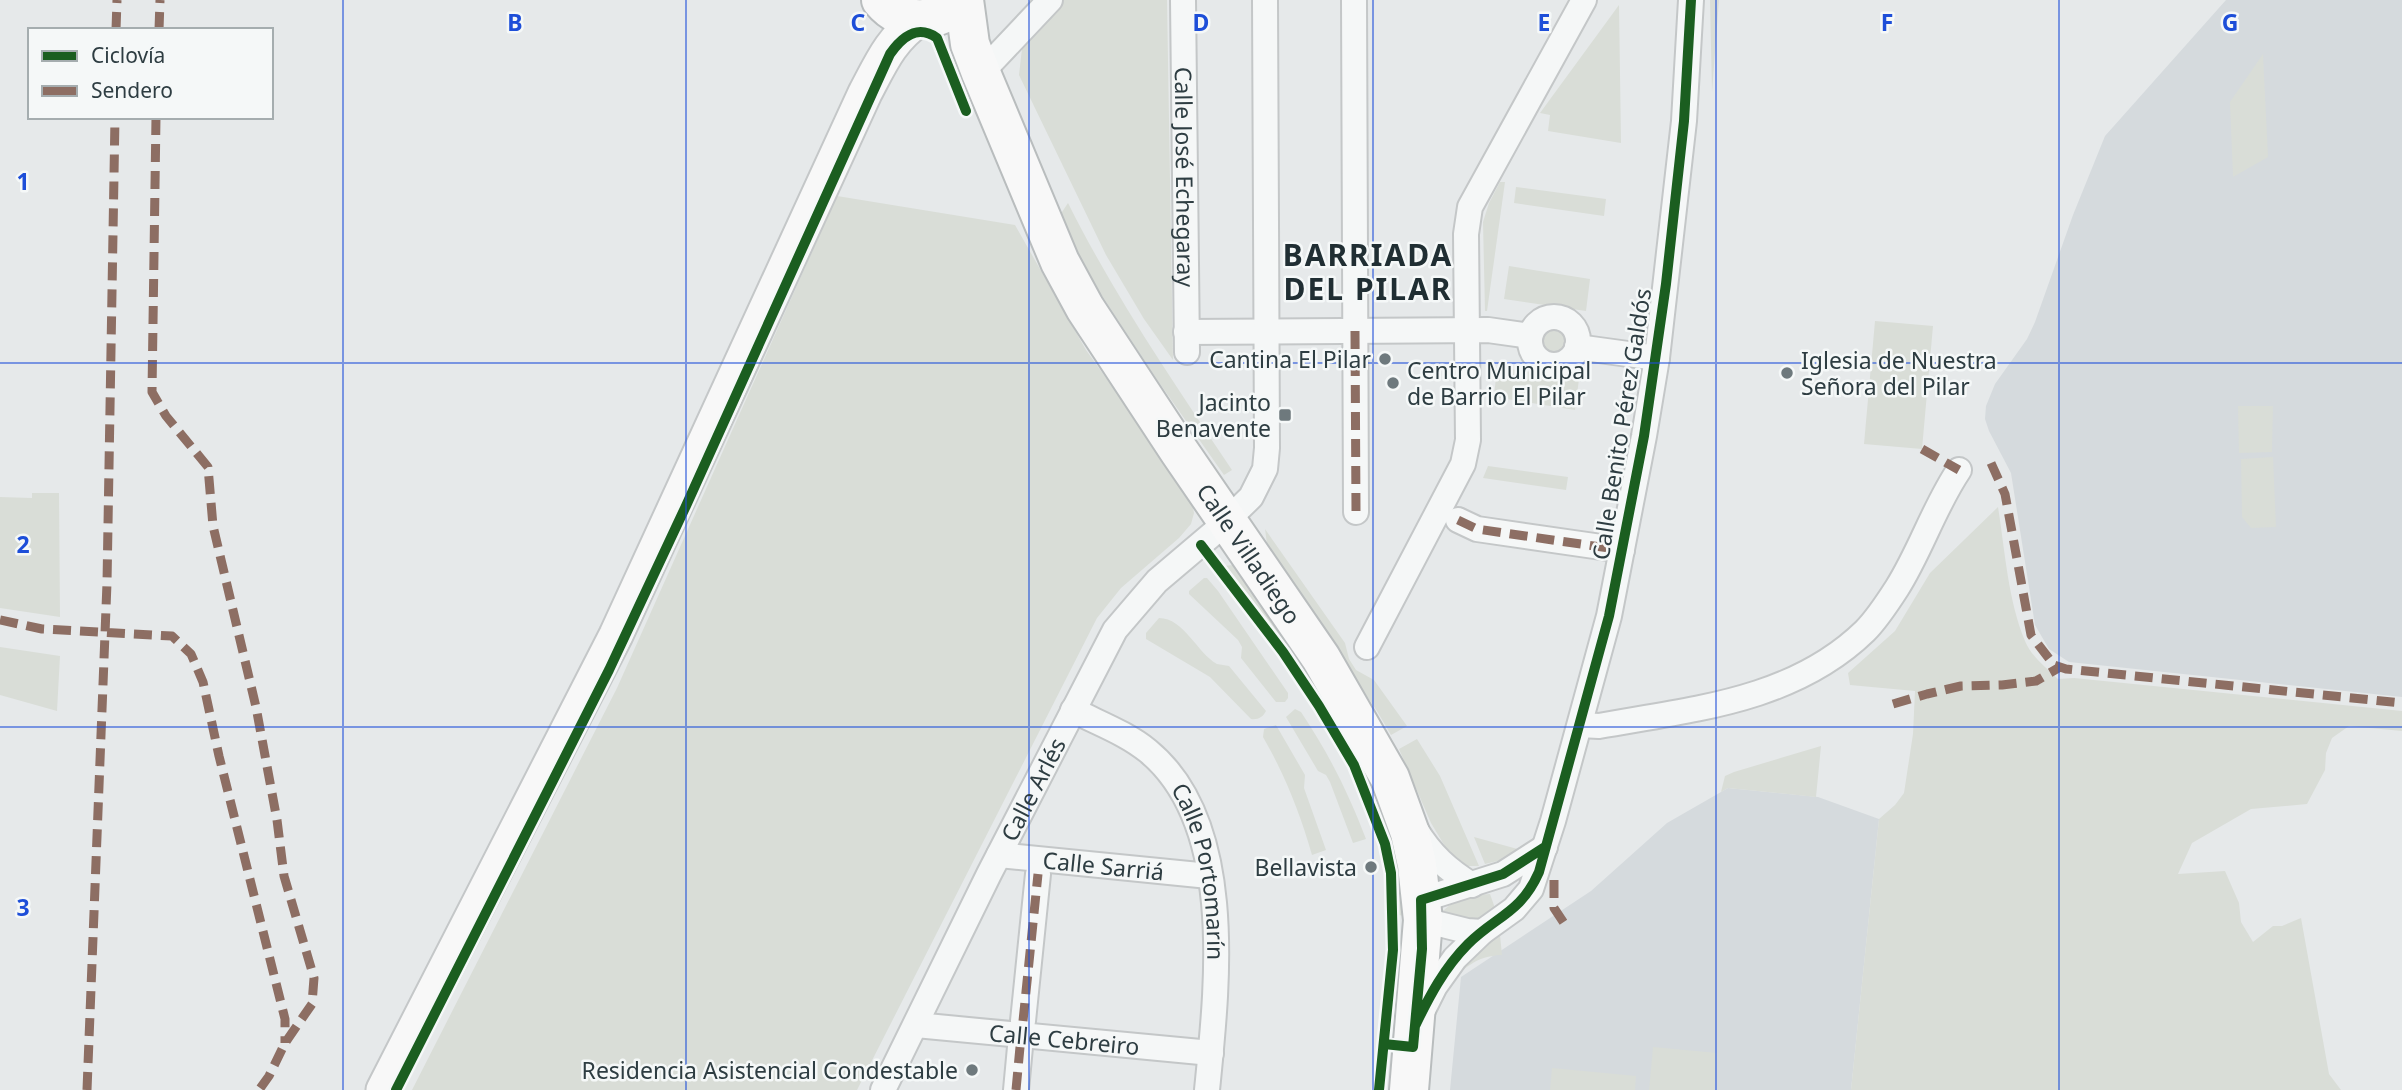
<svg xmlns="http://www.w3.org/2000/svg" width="2402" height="1090" font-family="'Noto Sans',sans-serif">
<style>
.built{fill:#d5dadd}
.green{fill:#d9ddd7}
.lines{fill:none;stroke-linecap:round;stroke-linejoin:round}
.street-casing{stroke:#c4c7c8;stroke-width:28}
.secondary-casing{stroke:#c4c7c8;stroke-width:37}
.highway-casing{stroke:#b9bdbe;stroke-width:42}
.street{stroke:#f5f7f7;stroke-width:24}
.secondary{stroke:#f8f8f8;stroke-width:33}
.highway{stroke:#f8f8f8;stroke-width:38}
.quiet{stroke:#8d6e63;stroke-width:9;stroke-dasharray:18 9;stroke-linecap:butt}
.cycleway-casing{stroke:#f5f8f8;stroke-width:15}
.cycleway{stroke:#1b5e20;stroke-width:10}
.grid{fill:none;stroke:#1d4ed8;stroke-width:2;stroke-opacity:0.55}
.poi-dot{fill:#6e797d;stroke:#f5f8f8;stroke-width:2.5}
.labels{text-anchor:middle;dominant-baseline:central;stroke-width:5;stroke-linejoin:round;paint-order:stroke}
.street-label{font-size:23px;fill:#2e3d42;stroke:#f5f8f8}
.poi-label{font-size:23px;fill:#2e3d42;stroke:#f5f8f8;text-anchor:end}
.district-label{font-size:30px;font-weight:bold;letter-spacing:2px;fill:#202e33;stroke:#f5f8f8}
.grid-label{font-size:23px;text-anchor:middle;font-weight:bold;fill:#1d4ed8;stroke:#f5f8f8;stroke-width:5;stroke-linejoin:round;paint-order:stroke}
</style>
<rect width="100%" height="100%" fill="#e6e9ea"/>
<path class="built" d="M2226,0H2402V697L2069,662L2049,649L2035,625L2011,473L1989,431L1985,419L1986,406L1995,384L2027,339L2035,322L2073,215L2105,136Z
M1728,788L1818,797L1879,819L1851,1090H1450L1461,977L1591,891L1667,823Z"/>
<path class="green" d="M1060,0H1167L1173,360L1144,319L1106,255L1019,75L1023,40Z
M1710,0H1719L1712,92Z
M1619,5L1621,143L1548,131L1550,115L1540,113Z
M2263,54L2268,157L2233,177L2230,102Z
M1500,182H1505L1487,311H1485L1483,222L1489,203Z
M1516,187L1606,199L1604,216L1514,203Z
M837,196L1015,225L1086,350L1169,466L1192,503L1194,513L1191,524L1179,538L1121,588L1097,618L857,1090H412L617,688Z
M1068,203C1115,297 1174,383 1232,470L1224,475L1158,381L1087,273L1060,215Z
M1509,266L1590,279L1586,311L1504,299Z
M1875,321L1933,326L1922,449L1864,444Z
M1540 340a14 14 0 1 1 28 0a14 14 0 1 1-28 0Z
M1497,367L1579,379L1575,410L1494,397Z
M2238,406H2273L2272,452L2239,453Z
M2273,457L2276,527L2251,528L2242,517L2241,459Z
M1488,466L1568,477L1566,490L1483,478Z
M32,493H59L60,617L0,608V497L32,498Z
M1998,507C2005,551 2008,600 2025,641C2031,656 2046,668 2058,679L2074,678L2402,711V731L2349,726L2332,738L2326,753L2325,770L2307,804L2251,809L2192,843L2178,874L2225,871L2239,903L2241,922L2253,942L2273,926H2282L2301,918L2329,1074L2341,1090H1851L1879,819L1895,805L1904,793L1913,734L1915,691L1850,685L1848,673L1895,631L1930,573Z
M1265,529L1345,643L1349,659L1356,670L1374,680L1407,726L1391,735L1377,711L1276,564L1267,544Z
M1233,565L1251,587L1360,748L1353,752C1314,687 1272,625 1224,566Z
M1204,578H1207L1218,591L1288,693V698L1285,702H1276L1241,658L1242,647L1238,640L1189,594V591Z
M1159,618C1184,618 1197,653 1217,664C1221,665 1225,665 1229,666L1266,711C1263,717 1258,720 1251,719L1210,677L1146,639V633Z
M0,647L60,656L57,711L0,695Z
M1295,709L1301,712C1329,754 1348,792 1366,839L1353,843L1330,782L1326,775L1318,771L1286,717Z
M1276,725L1305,775L1304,788L1326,850L1312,855C1300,813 1285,775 1263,737L1264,729Z
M1417,739L1440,776L1479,866H1466L1452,858L1431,823L1399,749Z
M1821,746L1816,797L1728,788L1721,792L1725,776L1734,772Z
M1369,765L1394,831L1406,916L1398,915L1396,878L1389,836L1363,769Z
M1474,837L1521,850L1514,857L1485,864Z
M1490,894L1496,911C1478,921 1462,923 1443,911C1458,897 1471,895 1490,894Z
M1494,935H1500L1502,955C1475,956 1465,968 1446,986L1477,949Z
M1653,1047L1717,1053L1714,1090H1649Z
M1552,1068L1636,1076L1635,1090H1550Z"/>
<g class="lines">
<defs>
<g id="street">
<path id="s1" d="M1183,0L1187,352"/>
<path d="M1354,0L1356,512"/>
<path d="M981,73L1050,0"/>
<circle cx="1554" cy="341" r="24"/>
<path d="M1186,332L1488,330L1530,336"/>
<path d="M1577,347L1657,358"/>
<path d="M1458,520L1477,529L1622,550"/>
<path d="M1367,647L1463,464L1468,440L1466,234L1470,207L1584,0"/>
<path id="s2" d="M1073,710C1098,723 1126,733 1148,751C1237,824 1217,989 1207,1090"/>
<path d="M1580,725L1599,726C1693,709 1793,701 1865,631C1877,619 1888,602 1897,588C1921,550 1934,507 1959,470"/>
<path d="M1416,830C1431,855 1448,870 1472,885"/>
<path id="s3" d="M999,855L1209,876"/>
<path d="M1421,900L1503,874L1545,847"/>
<path d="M1423,920L1467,931L1482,932"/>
<path d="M1423,1010L1435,986L1455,958L1482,932L1514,909L1531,889L1553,821L1609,616L1644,436L1657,358L1684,121L1691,0"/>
<path d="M1023,1021L1038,874"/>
<path id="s4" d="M916,1025L1211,1053"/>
<path id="s5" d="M883,1090L989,874L1115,630L1157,581L1216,531L1251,497L1265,469L1267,448L1265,0"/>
<path d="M1016,1090L1020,1047"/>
</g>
<path id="secondary" d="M383,1090L616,635L865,93C880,65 891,38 919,20"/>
<g id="highway">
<path d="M881,0C903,27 938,24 961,0"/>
<path id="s6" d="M964,0L970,44L981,73L1060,262L1085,308L1179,451L1321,658L1390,778L1410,833L1417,865L1423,920L1409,1090"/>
</g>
</defs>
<use href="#street" class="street-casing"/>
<use href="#secondary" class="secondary-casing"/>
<use href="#highway" class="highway-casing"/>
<use href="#street" class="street"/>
<use href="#secondary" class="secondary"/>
<use href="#highway" class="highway"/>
<path class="quiet" d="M116,30L117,0
M159,30L160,0
M156,117L152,392L166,416L208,467L213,526L256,707L277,820L284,876L314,978L312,1004L285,1043L269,1076L259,1090
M1355,331L1356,512
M1922,449L1959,470
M1991,463L2005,494L2031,635L2054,665L2066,669L2402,703
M1458,520L1477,529L1622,550
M0,620L42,629L172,636L191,654L203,682L219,756L285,1019V1043
M1893,704L1927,694L1961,686L2002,685L2036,681L2060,667
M1554,880V908L1566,926
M1023,1021L1038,874
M87,1090L107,583L115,117
M1016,1090L1020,1047"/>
<defs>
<path id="cycleway" d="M1201,545L1283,652L1319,706L1354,765L1385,844L1391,873L1393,950L1379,1090
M1415,1026C1429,997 1444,968 1468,944C1496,916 1521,913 1539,872L1609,616L1644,436L1666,284L1684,121L1691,0
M1384,1044L1413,1047L1422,949L1421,900L1503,874L1545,847
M396,1090L609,670L685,508L890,54C902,37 917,24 937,38L966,111"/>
</defs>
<use href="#cycleway" class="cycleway-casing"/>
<use href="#cycleway" class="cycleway"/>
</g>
<path class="grid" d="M343,0V1090M686,0V1090M1029,0V1090M1373,0V1090M1716,0V1090M2059,0V1090M0,363H2402M0,727H2402"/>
<g class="poi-dot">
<circle cx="1385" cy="359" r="7"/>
<circle cx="1787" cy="373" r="7"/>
<circle cx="1393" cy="383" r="7"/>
<rect x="1278" y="408" width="14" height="14" rx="3.5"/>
<circle cx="1371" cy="867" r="7"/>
<circle cx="972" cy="1070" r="7"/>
</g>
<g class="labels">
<g class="street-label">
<text stroke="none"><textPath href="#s1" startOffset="177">Calle José Echegaray</textPath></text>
<text transform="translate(1621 424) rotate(-81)">Calle Benito Pérez Galdós</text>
<text stroke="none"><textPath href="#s6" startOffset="628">Calle Villadiego</textPath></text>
<text stroke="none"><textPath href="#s5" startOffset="336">Calle Arlés</textPath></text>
<text stroke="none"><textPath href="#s3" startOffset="105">Calle Sarriá</textPath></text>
<text stroke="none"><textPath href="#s2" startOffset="222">Calle Portomarín</textPath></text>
<text stroke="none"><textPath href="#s4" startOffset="149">Calle Cebreiro</textPath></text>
</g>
<g class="poi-label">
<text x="1371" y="359">Cantina El Pilar</text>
<text x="1801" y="360" text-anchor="start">Iglesia de Nuestra<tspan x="1801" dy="26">Señora del Pilar</tspan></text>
<text x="1407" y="370" text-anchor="start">Centro Municipal<tspan x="1407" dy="26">de Barrio El Pilar</tspan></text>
<text x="1271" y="402">Jacinto<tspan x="1271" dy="26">Benavente</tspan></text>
<text x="1357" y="867">Bellavista</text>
<text x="958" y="1070">Residencia Asistencial Condestable</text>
</g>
<g class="district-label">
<text x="1368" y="254">BARRIADA<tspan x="1368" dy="34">DEL PILAR</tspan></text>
</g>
</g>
<g class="grid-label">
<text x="515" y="31">B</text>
<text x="858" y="31">C</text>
<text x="1201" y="31">D</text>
<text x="1544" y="31">E</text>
<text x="1887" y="31">F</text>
<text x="2230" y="31">G</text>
<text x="23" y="190">1</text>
<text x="23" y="553">2</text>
<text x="23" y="916">3</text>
</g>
<rect x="28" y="28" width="245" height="91" fill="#f5f8f8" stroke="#a5adaf" stroke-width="2"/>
<rect x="42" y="51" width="35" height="10" fill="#1b5e20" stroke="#a5adaf" stroke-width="2"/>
<text x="91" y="63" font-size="21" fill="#2e3d42">Ciclovía</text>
<rect x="42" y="86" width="35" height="10" fill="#8d6e63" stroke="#a5adaf" stroke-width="2"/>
<text x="91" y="98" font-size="21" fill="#2e3d42">Sendero</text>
</svg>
